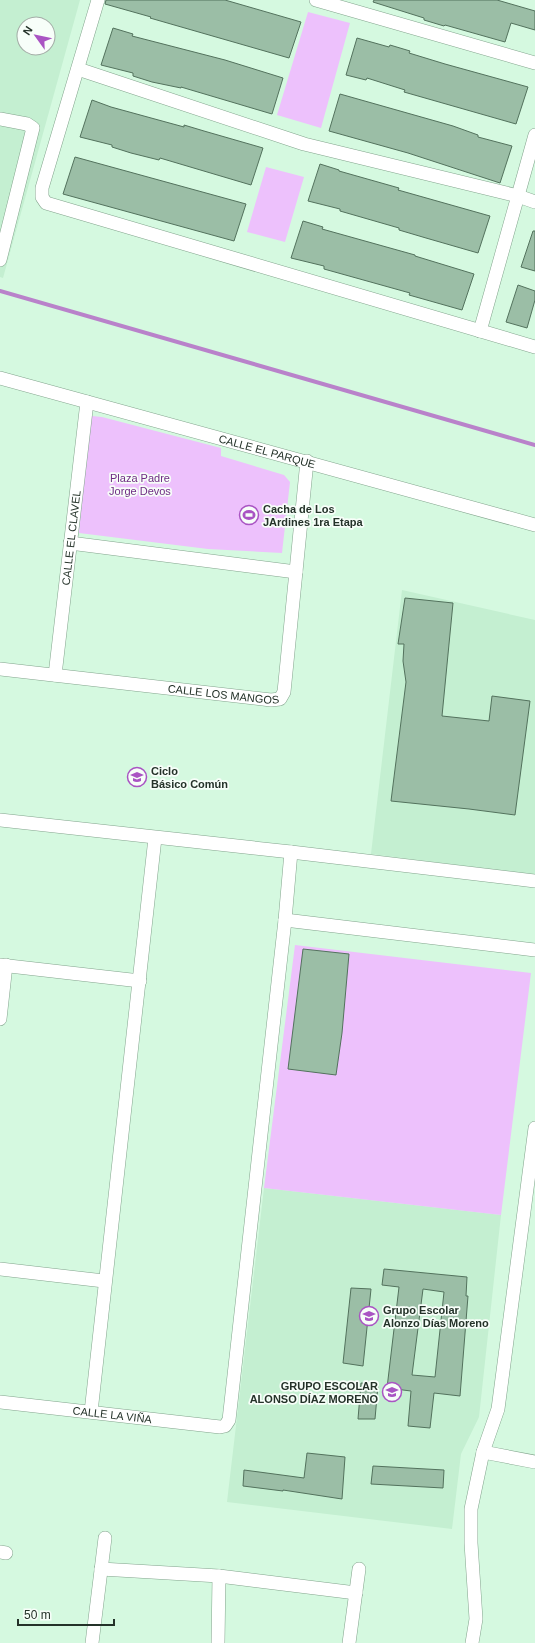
<svg xmlns="http://www.w3.org/2000/svg" width="535" height="1643" font-family="Arial,sans-serif">
<style>
.built{fill:#c4efd1;fill-rule:evenodd}
.green{fill:#edc1fc}
.lines{fill:none;stroke-linecap:round;stroke-linejoin:round}
.stream{stroke:#b982ca;stroke-width:4}
.building{fill:#9bbea6;stroke:#53725d;fill-rule:evenodd}
.minor-casing{stroke:#83a48d;stroke-width:14}
.minor{stroke:#fff;stroke-width:13}
.labels{text-anchor:middle;dominant-baseline:central;stroke-width:3.5;stroke-linejoin:round;paint-order:stroke}
.street-label{font-size:11px;fill:#243229;stroke:#f7fef9}
.park-label{font-size:11px;fill:#6f2c83;stroke:#f7fef9}
.poi-label{font-size:11px;font-weight:bold;fill:#243229;stroke:#f7fef9;text-anchor:start}
</style>
<rect width="100%" height="100%" fill="#d5f9e0"/>
<path class="built" d="M0,0H80L3,278L0,277ZM24,24H48V48H24Z
M402,590L535,620V875L371,854Z
M264,1188L501,1215L479,1417L461,1454L452,1529L227,1502Z"/>
<path class="green" d="M308,12L350,23L321,128L277,115Z
M266,167L304,177L285,242L247,232Z
M92,416L102,417L221,448V456L284,475L290,482L282,553L208,549L79,533L89,420Z
M295,945L531,973L501,1215L264,1188Z"/>
<g class="lines">
<path class="stream" d="M0,291L535,445"/>
</g>
<path class="building" d="M106,0H225L301,22L289,58L150,18L151,17L105,4Z
M374,0H497L535,11V30L511,23L505,42L445,25L444,26L424,20V18L373,2Z
M113,28L133,34L132,36L225,60L283,78L272,114L181,87V88L152,82L133,76V73L101,65Z
M357,38L389,47L390,45L410,51L409,53L445,64L528,87L516,124L404,92L405,90L367,78L366,80L346,75Z
M340,94L453,126L478,135V137L512,146L500,183L408,153L329,131Z
M92,100L111,107L184,127V125L204,131L263,148L251,185L160,158L159,160L131,153L112,147V145L80,137Z
M75,157L246,204L234,241L63,194Z
M320,164L339,170V171L399,188L398,190L490,216L478,253L426,238L399,230V228L340,211V209L308,201Z
M303,221L323,227L322,229L415,255V256L474,274L462,310L409,295L410,293L324,269V266L291,258Z
M533,231H535V271L521,267Z
M518,285L535,291V300L527,328L506,322Z
M405,598L453,603L442,716L489,721L492,696L530,701L515,815L469,809L391,801L406,682L403,661L404,644H398Z
M303,949L349,954L342,1033L336,1075L288,1069Z
M384,1269L467,1277L466,1296H468L460,1396L434,1393L430,1428L408,1426L411,1391L387,1388L399,1287L382,1285ZM423,1289L444,1292L435,1377L412,1375Z
M351,1288L371,1289L363,1366L343,1363Z
M361,1383L378,1385L375,1419H358Z
M307,1453L345,1457L342,1499L283,1490V1491L243,1486L244,1470L304,1478Z
M373,1466L444,1470L443,1488L371,1484Z"/>
<g class="lines">
<defs>
<g id="minor">
<path d="M98,0L42,188V197L46,203L535,347"/>
<path d="M316,0L535,63"/>
<path d="M78,69L304,144L518,196L535,202"/>
<path d="M0,119L27,124L33,128L0,260"/>
<path d="M480,331L535,135"/>
<path id="s1" d="M0,378L535,525"/>
<path d="M70,543L296,572"/>
<path id="s2" d="M0,669L271,700L280,699L284,692L307,461"/>
<path id="s3" d="M55,675L87,402"/>
<path d="M0,820L291,852L535,881"/>
<path d="M285,920L535,950"/>
<path d="M0,965L140,981"/>
<path d="M0,1019L6,965"/>
<path d="M0,1269L104,1281"/>
<path id="s4" d="M0,1402L220,1427L225,1426L229,1420L285,920L291,852"/>
<path d="M91,1412L155,838"/>
<path d="M483,1452L535,1462"/>
<path d="M0,1552L6,1553"/>
<path d="M101,1569L219,1576L356,1593"/>
<path d="M92,1643L105,1538"/>
<path d="M218,1643L219,1576"/>
<path d="M349,1643L359,1569"/>
<path d="M472,1643L476,1619L471,1543V1509L483,1452L498,1409L535,1128"/>
</g>
</defs>
<use href="#minor" class="minor-casing"/>
<use href="#minor" class="minor"/>
</g>
<defs>
<symbol id="stadium-ring" viewBox="-11 -11 22 22"><circle r="9.5" fill="#f7fef9" stroke="#a954c3" stroke-width="1.5"/><path d="M0-5a6.5 5 0 1 0 0 10a6.5 5 0 1 0 0-10ZM-3.5-1.8h7v3.6h-7Z" fill="#a954c3"/></symbol>
<symbol id="school-ring" viewBox="-11 -11 22 22"><circle r="9.5" fill="#f7fef9" stroke="#a954c3" stroke-width="1.5"/><path d="M0-5L7-2L0 1L-7-2ZM-4 1L0 2.5L4 1V4Q0 6-4 4Z" fill="#a954c3"/></symbol>
</defs>
<g fill-rule="evenodd">
<use href="#stadium-ring" x="238" y="504" width="22" height="22"/>
<use href="#school-ring" x="126" y="766" width="22" height="22"/>
<use href="#school-ring" x="358" y="1305" width="22" height="22"/>
<use href="#school-ring" x="381" y="1381" width="22" height="22"/>
</g>
<g class="labels">
<g class="street-label">
<text stroke="none"><textPath href="#s1" startOffset="277">CALLE EL PARQUE</textPath></text>
<text stroke="none"><textPath href="#s3" startOffset="138">CALLE EL CLAVEL</textPath></text>
<text stroke="none"><textPath href="#s2" startOffset="225">CALLE LOS MANGOS</textPath></text>
<text stroke="none"><textPath href="#s4" startOffset="113">CALLE LA VIÑA</textPath></text>
</g>
<g class="park-label">
<text x="140" y="478">Plaza Padre<tspan x="140" dy="13">Jorge Devos</tspan></text>
</g>
<g class="poi-label">
<text x="263" y="509">Cacha de Los<tspan x="263" dy="13">JArdines 1ra Etapa</tspan></text>
<text x="151" y="771">Ciclo<tspan x="151" dy="13">Básico Común</tspan></text>
<text x="383" y="1310">Grupo Escolar<tspan x="383" dy="13">Alonzo Días Moreno</tspan></text>
<text x="378" y="1386" text-anchor="end">GRUPO ESCOLAR<tspan x="378" dy="13">ALONSO DÍAZ MORENO</tspan></text>
</g>
</g>
<g transform="translate(36 36) rotate(303)"><circle r="19" fill="#f7fef9" stroke="#a3aca6"/>
<path d="M0-3L7 15L0 10L-7 15Z" fill="#a954c3"/>
<text y="-6" font-size="11" font-weight="bold" text-anchor="middle" fill="#243229">N</text>
</g>
<path d="M18 1619v6h96v-6" fill="none" stroke="#243229" stroke-width="2"/>
<text x="24" y="1619" font-size="12" fill="#243229" stroke="#f7fef9" stroke-width="3" paint-order="stroke">50 m</text>
</svg>
